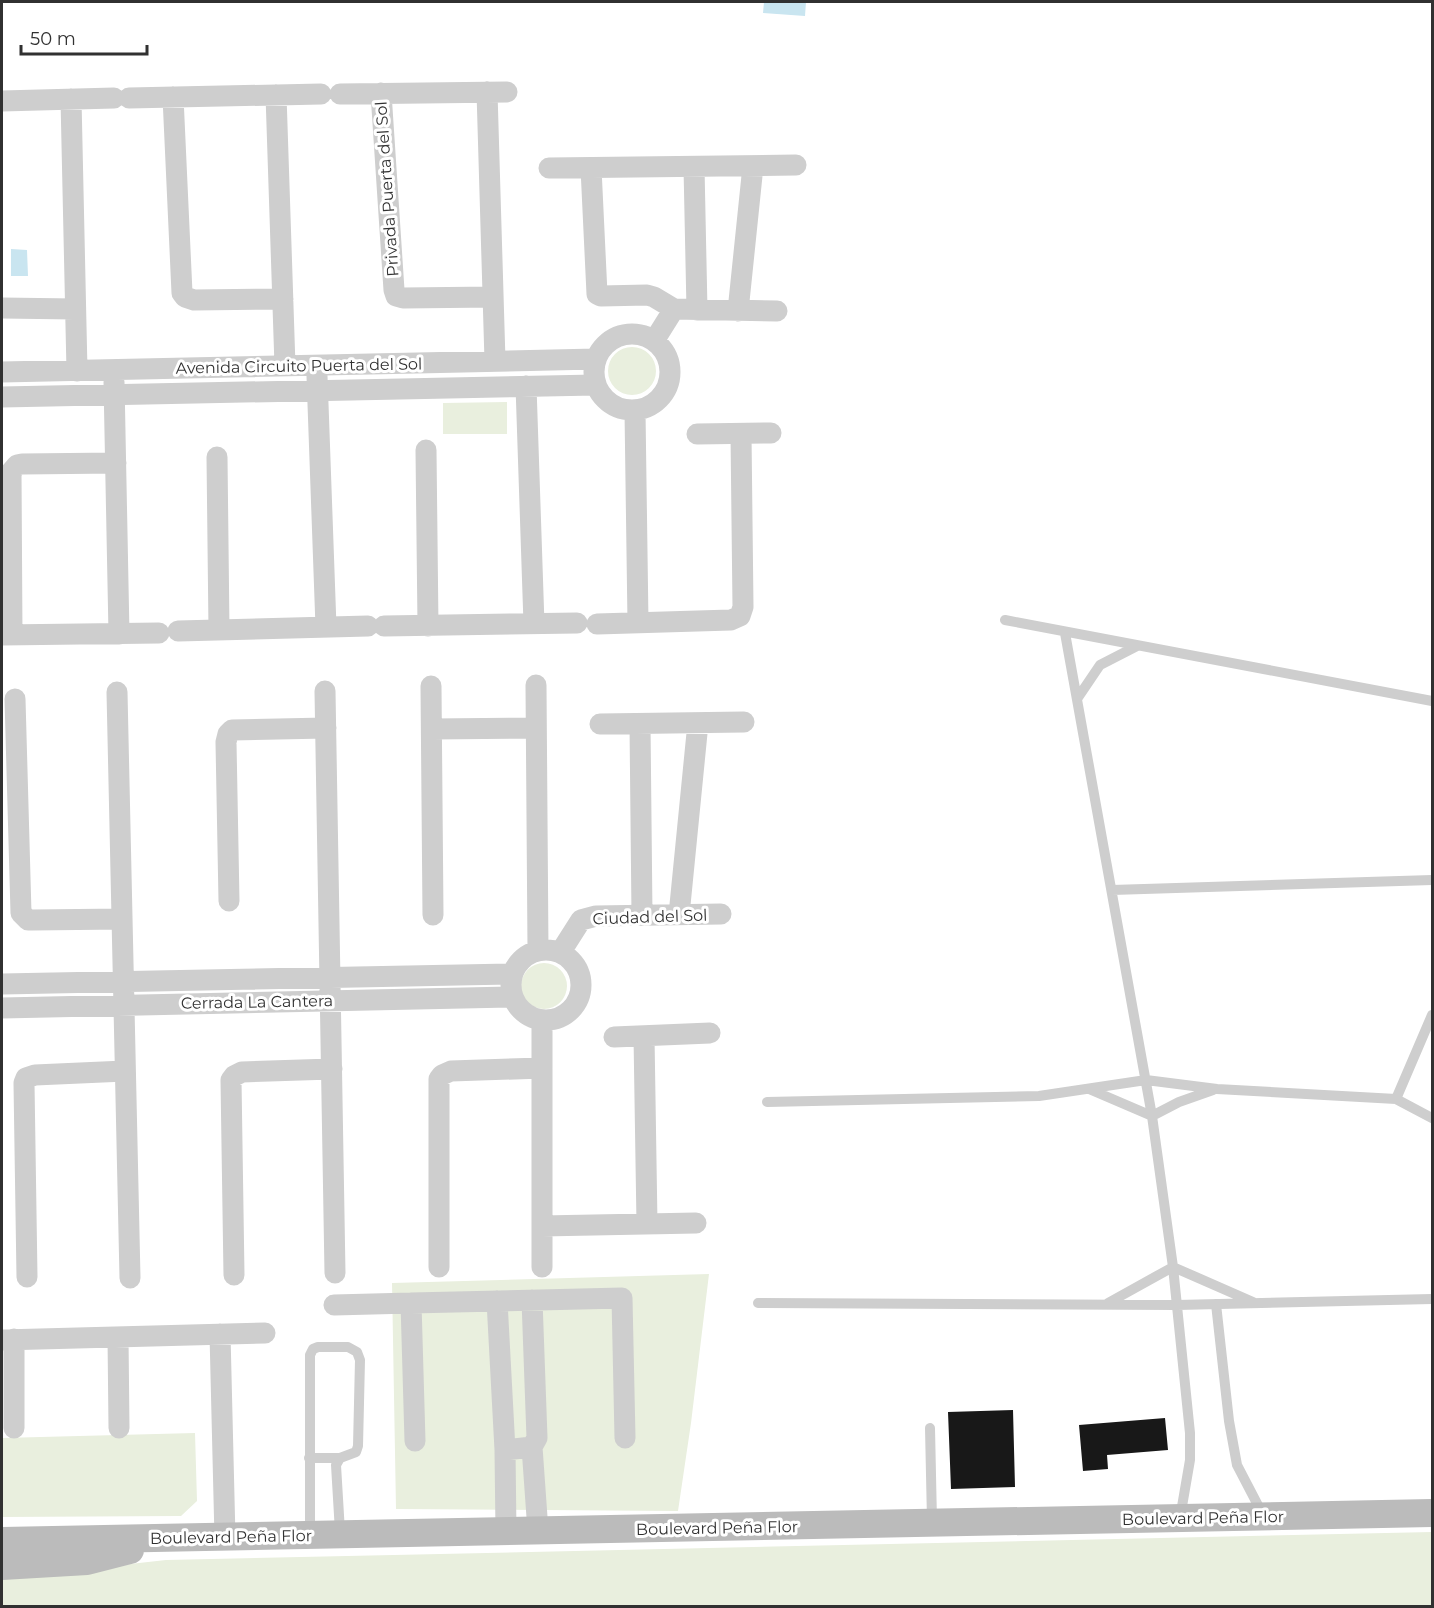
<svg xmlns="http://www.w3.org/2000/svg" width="1434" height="1608" font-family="Montserrat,sans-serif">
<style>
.green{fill:#e9efde}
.water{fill:#c9e5f0}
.building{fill:#181818}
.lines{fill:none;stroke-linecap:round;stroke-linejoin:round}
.service{stroke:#cecece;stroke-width:10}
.minor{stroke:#cecece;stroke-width:21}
.secondary{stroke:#bbb;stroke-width:28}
.labels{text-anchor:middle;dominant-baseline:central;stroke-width:6;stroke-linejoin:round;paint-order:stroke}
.street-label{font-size:16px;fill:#313131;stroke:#fff}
</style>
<rect width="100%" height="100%" fill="#fff"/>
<path class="green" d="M608 371a24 24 0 1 1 48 0a24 24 0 1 1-48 0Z
M507,402V434H443V403Z
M521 986a23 23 0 1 1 46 0a23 23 0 1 1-46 0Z
M709,1274L691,1423L678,1511L396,1509L392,1283Z
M195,1433L197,1501L181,1516L2,1517V1438Z
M1432,1532V1606H2V1574L103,1567L166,1560Z"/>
<path class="water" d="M764,2H806L805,16L763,13Z
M11,249L27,250L28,276H11Z"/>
<path class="building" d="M1013,1410L1015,1487L951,1489L948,1412Z
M1165,1418L1168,1450L1107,1455L1108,1469L1083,1471L1079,1425Z"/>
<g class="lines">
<path class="service" d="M1005,620L1432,701
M1065,633L1152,1116L1173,1267L1190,1433V1460L1180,1518
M1077,699L1100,665L1137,646
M1112,890L1432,880
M1089,1089L1152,1116L1179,1102L1213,1090
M1396,1099L1432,1015
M767,1102L1039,1096L1146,1080L1217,1089L1396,1099L1432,1118
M758,1303L1177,1305L1432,1299
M1108,1303L1173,1267L1253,1302
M1216,1304L1229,1421L1237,1465L1262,1513
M930,1428L932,1521
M309,1458H340
M310,1534V1355L313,1349L318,1347H348L357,1352L360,1360L358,1446L356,1452L340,1458L336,1465L340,1532"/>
<path class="minor" d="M487,92L495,361
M381,93L394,290L396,296L403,298L493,297
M340,94L507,92
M276,95L285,366
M173,97L182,293L185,297L194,300L283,299
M129,98L321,94
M71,99L77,371
M2,101L114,98
M694,167L697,310
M549,168L796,165
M591,168L597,294L601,296L647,295L654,297L674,309L777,311
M2,308L75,309
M738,311L753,166
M594 372a38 38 0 1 1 76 0a38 38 0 1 1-76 0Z
M654,341L674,309
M2,372L596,359
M317,376L326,627
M114,382L119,634
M526,386L534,624
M2,397L595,385
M635,411L638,623
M697,434L771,433
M426,450L428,626
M217,457L219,630
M597,624L731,620L740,616L743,607L741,434
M384,626L577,623
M178,631L368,626
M12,634L11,472L17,465L22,464L116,463
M2,635L159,633
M536,685L538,950
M431,686L433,915
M325,691L335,1273
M117,692L130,1278
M15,699L21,913L28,920H33L122,919
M600,724L744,722
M640,724L642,915
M432,729L536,728
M229,901L226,742L228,734L232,730L326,728
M679,915L698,723
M511 985a35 35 0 1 1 70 0a35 35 0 1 1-70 0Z
M560,953L581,920L596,916L721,914
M2,984L512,974
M2,1008L512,997
M644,1036L647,1224
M614,1037L710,1033
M542,1226L696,1223
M439,1267V1079L442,1075L451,1071L542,1068
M542,1267V1021
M234,1275L231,1080L234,1076L242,1072L332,1069
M27,1277L24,1083L26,1078L35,1075L125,1071
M497,1301L505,1450L532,1447L537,1438L532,1300
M334,1305L411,1303
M220,1334L225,1538
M118,1337L119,1428
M2,1340L265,1333
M14,1428V1339
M415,1441L411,1303L622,1298L625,1438
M532,1447L538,1531
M505,1450L506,1532"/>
<path class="secondary" d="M2,1541L1432,1513
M2,1566L87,1561L130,1550"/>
</g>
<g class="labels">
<g class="street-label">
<text transform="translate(387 189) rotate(-94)">Privada Puerta del Sol</text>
<text transform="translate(299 366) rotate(-1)">Avenida Circuito Puerta del Sol</text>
<text transform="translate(650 917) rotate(-2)">Ciudad del Sol</text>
<text transform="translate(257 1002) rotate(-1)">Cerrada La Cantera</text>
<text transform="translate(1203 1518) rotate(-1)">Boulevard Peña Flor</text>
<text transform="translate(717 1528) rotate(-1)">Boulevard Peña Flor</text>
<text transform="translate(231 1537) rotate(-1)">Boulevard Peña Flor</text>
</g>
</g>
<rect width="1434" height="1608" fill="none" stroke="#313131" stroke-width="6"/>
<path d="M21 45v9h126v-9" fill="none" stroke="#313131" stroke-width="3"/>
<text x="30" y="45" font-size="18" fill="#313131" stroke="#ffffff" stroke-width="4.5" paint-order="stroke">50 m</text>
</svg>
